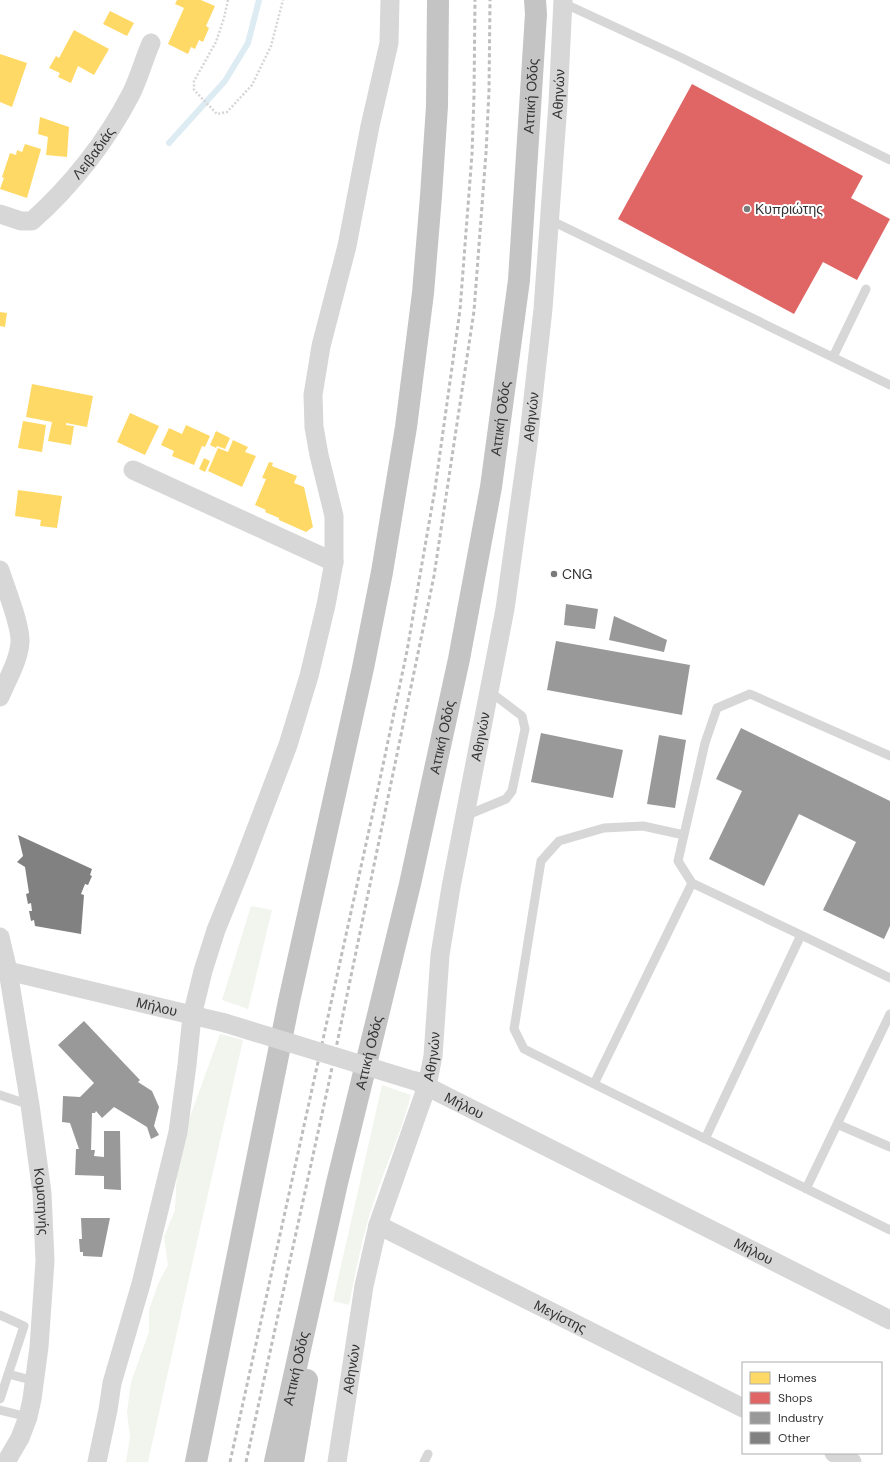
<svg xmlns="http://www.w3.org/2000/svg" width="890" height="1462" font-family="'DM Sans',sans-serif">
<style>
.green{fill:#f1f5ed}
.homes{fill:#ffd966}
.shops{fill:#e06666}
.industry{fill:#999}
.lines{fill:none;stroke-linecap:round;stroke-linejoin:round}
.stream{stroke:#ddebf3;stroke-width:6}
.building{fill:#818181}
.path{stroke:#d6d6d6;stroke-width:2.5;stroke-dasharray:2 2;stroke-linecap:butt}
.service{stroke:#d7d7d7;stroke-width:9}
.minor{stroke:#d7d7d7;stroke-width:19}
.motorway{stroke:#c4c4c4;stroke-width:22}
.rail{stroke:#bebebe;stroke-width:3;stroke-dasharray:4 3;stroke-linecap:butt}
.minor-bridge{stroke:#d7d7d7;stroke-width:19}
.poi-dot{fill:#7a7a7a;stroke:#fff;stroke-width:1.5}
.labels{text-anchor:middle;dominant-baseline:central;stroke-width:4;stroke-linejoin:round;paint-order:stroke}
.street-label{font-size:14px;fill:#333;stroke:#fff}
.poi-label{font-size:14px;fill:#333;stroke:#fff;text-anchor:start}
</style>
<rect width="100%" height="100%" fill="#fff"/>
<path class="green" d="M251,906L272,910L248,1009L222,1000Z
M220,1034L243,1040L197,1242L148,1462H126L130,1437L127,1412L131,1382L149,1332V1310L158,1284L168,1265L164,1237L175,1210L177,1171L187,1125Z
M382,1085L411,1095C402,1131 386,1164 375,1198C363,1233 356,1269 349,1305L333,1301Z"/>
<path class="homes" d="M177,0H201L215,6L206,26L209,28L203,42L199,40L195,49L191,47L188,54L168,44L184,8L175,4Z
M110,11L134,23L127,36L103,24Z
M74,30L109,49L94,75L78,66L71,83L58,77L60,73L49,68L56,56L59,58Z
M0,54L27,63L12,107L0,102Z
M40,117L69,127L67,157L46,155L48,137L38,134Z
M25,144L41,149L27,198L0,189L4,178L2,177L10,153L16,155L17,150L22,152Z
M0,312L7,313L5,327L0,326Z
M32,384L93,396L87,427L66,423V425L74,426L71,445L48,441L52,422L26,417Z
M130,413L159,426L145,455L117,442Z
M23,421L46,425L42,452L18,448Z
M186,425L210,436L205,447L202,446L194,465L172,456L174,451L161,445L169,428L182,434Z
M216,431L230,438L225,449L217,446L216,448L210,445Z
M233,440L248,447L245,452L256,456L242,487L208,471L218,448L228,452Z
M204,458L210,461L205,472L199,469Z
M269,462L273,463L272,466L297,476L294,483L304,487L313,527L306,532L279,520V518L265,512L266,510L255,505L266,479L262,478Z
M18,490L62,496L57,528L40,526L41,520L15,516Z"/>
<path class="shops" d="M692,84L863,176L851,198L890,219L857,280L823,262L794,314L618,219Z"/>
<path class="industry" d="M566,604L598,609L595,629L564,625Z
M614,616L667,640L664,652L609,640Z
M556,641L690,665L682,715L547,690Z
M741,728L890,801V926L884,939L823,910L856,842L799,814L764,886L709,859L742,791L716,779Z
M541,733L623,750L613,798L531,782Z
M659,735L686,740L675,808L647,804Z
M84,1021L138,1078L140,1080L138,1082L152,1091L159,1107L154,1126L159,1135L151,1139L147,1127L114,1107L102,1118L96,1111L95,1113H92L91,1150H95L94,1156L104,1157V1131H120L121,1190L104,1189V1176L75,1175L76,1149H79L70,1123L62,1122L63,1096L80,1097L94,1083L58,1045Z
M81,1218H110L102,1257L83,1256V1252H80L79,1239H82Z"/>
<g class="lines">
<path class="stream" d="M169,143L225,81L248,43L259,0"/>
</g>
<path class="building" d="M18,835L92,869L90,875L92,876L88,885L85,884L81,894L84,895L81,934L35,926L34,920L31,921L29,911H32L31,903L28,904L26,894L29,893L25,867L17,862L23,856Z"/>
<g class="lines">
<path class="path" d="M228,0L224,18L216,42L194,81V90L217,114L227,112L252,85L271,46L283,0"/>
<path class="service" d="M563,3L680,57L890,160
M550,220L890,385
M833,357L866,289
M890,756L750,694L717,708L705,743L678,861L692,883L594,1084L890,1230
M465,816L506,799L512,791L525,729L522,716L489,691
M692,883L801,935L705,1139
M801,935L890,978
M594,1084L524,1049L514,1029L541,861L559,841L604,828L643,826L684,835
M0,1095L30,1105
M837,1124L890,1147
M806,1189L890,1014
M0,1315L24,1326L0,1399
M8,1374L35,1381
M0,1410L28,1417
M424,1462L428,1454"/>
<g class="minor">
<path id="s1" d="M0,214L21,221H32C72,185 106,142 131,94C139,78 144,59 151,43"/>
<path d="M133,470L334,562"/>
<path d="M0,570C5,587 21,625 20,642C19,660 7,680 0,697"/>
<path id="s2" d="M0,937L8,971L30,1105L42,1193L45,1261L39,1347L32,1399L28,1417L20,1438L6,1462"/>
<path id="s3" d="M8,971L225,1023"/>
<path id="s4" d="M416,1081L890,1320"/>
<path id="s5" d="M378,1225L743,1408"/>
<path d="M834,1453L852,1462"/>
<path d="M97,1462L108,1410L112,1383L141,1284L178,1132L187,1065L192,1016L203,971L216,930L242,866L288,745L309,676L326,605L334,562V516L319,455L314,427L313,395L321,346L347,246L370,126L389,43L390,0"/>
<path id="s6" d="M337,1462L364,1286L378,1225L427,1086L433,1056L440,955L451,887L505,609L528,444L543,309L558,103L563,0"/>
</g>
<g class="motorway">
<path d="M196,1462L289,1001L363,668L382,572L406,427L423,293L431,196L437,106L438,0"/>
<path id="s7" d="M275,1462L337,1183L410,884L459,659L491,487L519,280L536,14L535,0"/>
<path d="M293,1462L307,1380"/>
</g>
<path class="rail" d="M230,1462L375,803L407,651L420,575L435,489L460,310L472,154L474,95L475,0
M246,1462L329,1082L434,576L474,311L486,153L489,91L490,0"/>
<path class="minor-bridge" d="M225,1023L415,1081"/>
</g>
<g class="poi-dot">
<circle cx="747" cy="209" r="4"/>
<circle cx="554" cy="574" r="4"/>
</g>
<g class="labels">
<g class="street-label">
<text stroke="none"><textPath href="#s6" startOffset="1390">Αθηνών</textPath></text>
<text stroke="none"><textPath href="#s7" startOffset="1392">Αττική Οδός</textPath></text>
<text stroke="none"><textPath href="#s1" startOffset="125">Λειβαδιάς</textPath></text>
<text stroke="none"><textPath href="#s6" startOffset="1066">Αθηνών</textPath></text>
<text stroke="none"><textPath href="#s7" startOffset="1068">Αττική Οδός</textPath></text>
<text stroke="none"><textPath href="#s7" startOffset="744">Αττική Οδός</textPath></text>
<text stroke="none"><textPath href="#s6" startOffset="742">Αθηνών</textPath></text>
<text stroke="none"><textPath href="#s3" startOffset="153">Μήλου</textPath></text>
<text stroke="none"><textPath href="#s7" startOffset="420">Αττική Οδός</textPath></text>
<text stroke="none"><textPath href="#s6" startOffset="418">Αθηνών</textPath></text>
<text stroke="none"><textPath href="#s4" startOffset="54">Μήλου</textPath></text>
<text stroke="none"><textPath href="#s2" startOffset="268">Κομοτηνής</textPath></text>
<text stroke="none"><textPath href="#s4" startOffset="378">Μήλου</textPath></text>
<text stroke="none"><textPath href="#s5" startOffset="204">Μεγίστης</textPath></text>
<text stroke="none"><textPath href="#s7" startOffset="96">Αττική Οδός</textPath></text>
<text stroke="none"><textPath href="#s6" startOffset="94">Αθηνών</textPath></text>
</g>
<g class="poi-label">
<text x="755" y="209">Κυπριώτης</text>
<text x="562" y="574">CNG</text>
</g>
</g>
<rect x="742" y="1362" width="140" height="92" fill="#ffffff" stroke="#adadad"/>
<rect x="750" y="1372" width="20" height="12" fill="#ffd966" stroke="#adadad"/>
<text x="778" y="1382" font-size="12" fill="#333333">Homes</text>
<rect x="750" y="1392" width="20" height="12" fill="#e06666" stroke="#adadad"/>
<text x="778" y="1402" font-size="12" fill="#333333">Shops</text>
<rect x="750" y="1412" width="20" height="12" fill="#999999" stroke="#adadad"/>
<text x="778" y="1422" font-size="12" fill="#333333">Industry</text>
<rect x="750" y="1432" width="20" height="12" fill="#818181" stroke="#adadad"/>
<text x="778" y="1442" font-size="12" fill="#333333">Other</text>
</svg>
